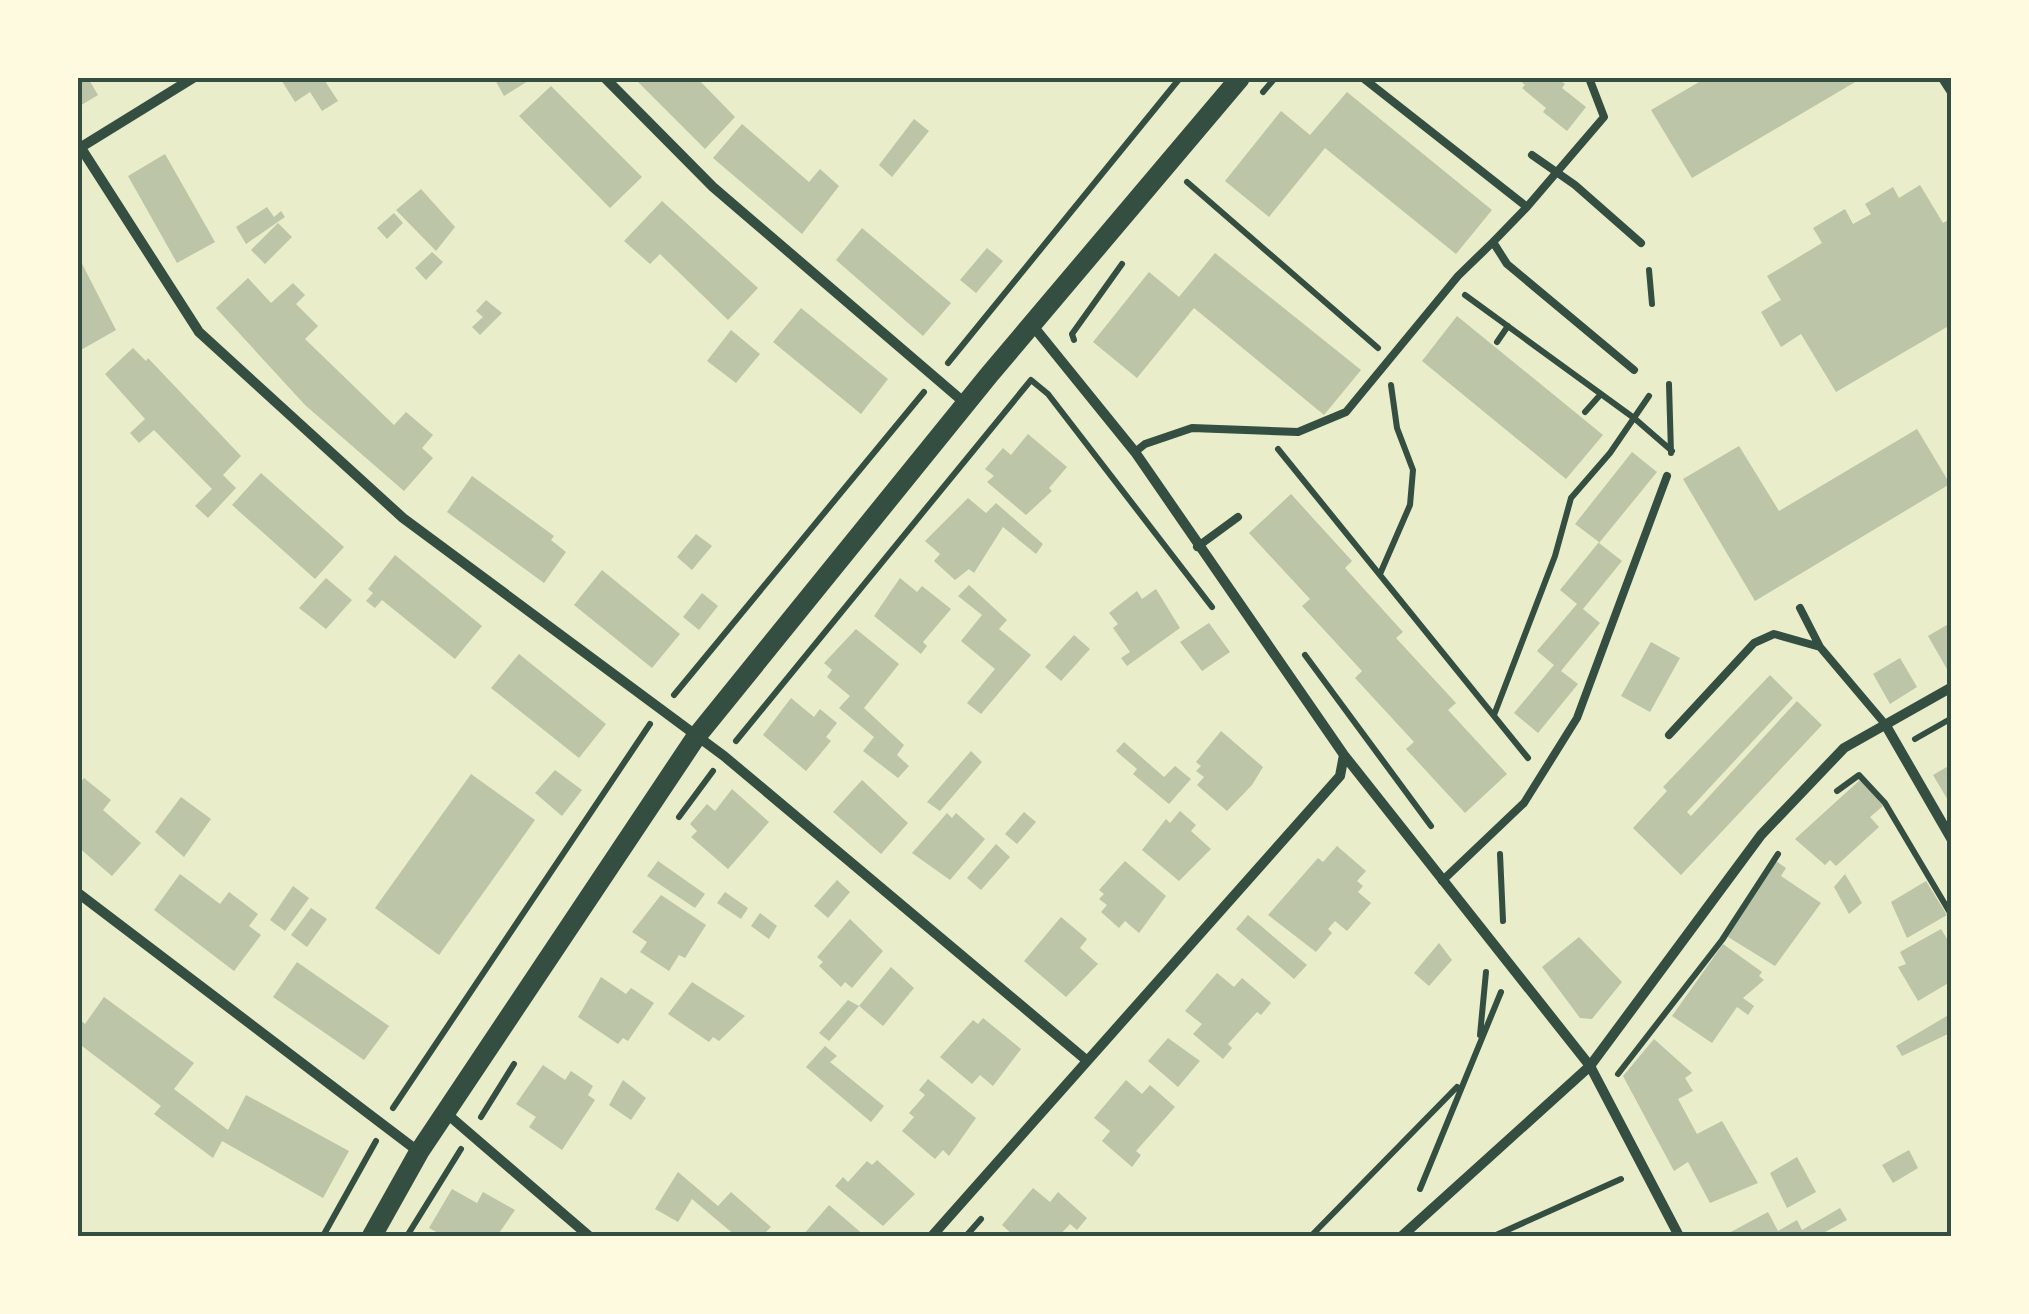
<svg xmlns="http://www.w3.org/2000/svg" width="2029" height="1314" font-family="'Libre Baskerville',serif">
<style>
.building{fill:#bcc5a7}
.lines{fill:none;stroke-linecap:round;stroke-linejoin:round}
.path{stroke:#344e41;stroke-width:6}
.service{stroke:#344e41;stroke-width:8}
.minor{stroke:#344e41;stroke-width:10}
.secondary{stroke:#344e41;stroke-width:20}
.neatline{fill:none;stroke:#344e41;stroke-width:4}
</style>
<rect width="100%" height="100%" fill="#e9edc9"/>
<path class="building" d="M78,78H88L98,95L78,107Z
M280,78H323L338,101L322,111L310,92L295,102Z
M494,78H533L504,96Z
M634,78H697L735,117L705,149Z
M1517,78H1557L1565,84L1562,88L1586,107L1567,131L1543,112L1546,108L1522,88L1525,85Z
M1706,78H1862L1692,178L1651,110Z
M551,86L642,177L610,208L519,116Z
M1347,92L1492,210L1456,254L1325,148L1269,217L1225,181L1281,111L1310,135Z
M914,119L929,131L892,177L879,165Z
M742,124L809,182L820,169L839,186L802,234L713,158Z
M165,154L215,242L177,263L128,176Z
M1920,185L1943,223L1952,218V324L1836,392L1801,334L1781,347L1761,312L1781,300L1767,276L1822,243L1813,228L1845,209L1853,224L1871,214L1865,204L1893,187L1899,198Z
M421,189L455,227L436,251L396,210Z
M662,201L758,288L728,320L660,254L650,264L624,241Z
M267,207L274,217L281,211L285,217L246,244L236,227Z
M394,213L403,223L387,239L377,228Z
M278,223L292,237L265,264L251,250Z
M862,228L951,303L923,336L836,260Z
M987,248L1003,261L976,293L960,280Z
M432,252L443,262L426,280L415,268Z
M1215,253L1361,370L1324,415L1194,308L1137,378L1093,342L1149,272L1179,297Z
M78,256L116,330L81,350L78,343Z
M248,278L271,303L293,283L305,295L296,304L318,326L305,339L394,425L406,412L433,435L422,448L433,458L404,491L305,405L216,308Z
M486,300L502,313L480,335L472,327L483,317L476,311Z
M801,308L888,379L861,414L773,342Z
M1457,316L1603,435L1566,479L1422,361Z
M731,330L760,354L736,383L707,361Z
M133,348L146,361L148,358L241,456L223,475L236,488L208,518L195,506L212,489L154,430L139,443L130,433L145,419L105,374Z
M1917,429L1950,484L1755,601L1683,479L1739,446L1779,511Z
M1028,434L1067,467L1049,488L1052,491L1026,515L987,482L994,476L985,469L1003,448L1011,455Z
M1632,452L1657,472L1599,543L1622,561L1583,609L1600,623L1561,671L1578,684L1538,733L1514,713L1554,665L1537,651L1577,604L1560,590L1599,542L1575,524Z
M261,473L344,547L315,579L232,505Z
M472,476L554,536L551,540L566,552L544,583L447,512Z
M1291,494L1352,561L1345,568L1403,632L1396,638L1456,703L1448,710L1507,774L1465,813L1406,749L1414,742L1355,678L1362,671L1302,606L1310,599L1249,533Z
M968,498L986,513L996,503L1043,544L1036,554L1003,527L974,573L969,569L955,580L934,561L940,554L925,541Z
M696,534L712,546L692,570L677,557Z
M395,555L482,626L455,659L382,600L375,608L366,601L373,593L368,589Z
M602,570L680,634L652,668L574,605Z
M326,578L352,600L326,629L299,608Z
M900,578L917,592L922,586L951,609L923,642L927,646L921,654L874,616Z
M969,585L1007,620L999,629L1031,655L981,714L967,703L995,669L961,641L982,615L958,596Z
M1156,589L1180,628L1127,666L1121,658L1130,652L1113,628L1118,624L1109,613L1137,591L1142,599Z
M702,593L718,606L699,630L683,617Z
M1952,622V667L1947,669L1928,636Z
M1209,623L1230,652L1202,671L1180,642Z
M856,629L899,664L864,708L904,745L897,755L909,766L898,778L863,751L874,737L839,708L850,696L827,677L832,670L824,663Z
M1074,635L1090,649L1061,681L1045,667Z
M1651,642L1680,658L1650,712L1621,696Z
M519,654L606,724L579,758L491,688Z
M1900,658L1917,687L1890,704L1873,674Z
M1770,675L1793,698L1687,812L1691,816L1797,701L1822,725L1681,875L1633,828L1667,791L1663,787Z
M791,698L814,717L820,709L837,723L826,737L831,741L806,771L763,735Z
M1221,731L1263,767L1252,785L1227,811L1197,785L1204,777L1196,771L1201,766L1196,762Z
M1124,742L1164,777L1175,766L1191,779L1169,804L1133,774L1137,769L1116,751Z
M971,751L982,762L940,811L927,802Z
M1952,764V807L1933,775Z
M555,770L582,790L562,816L535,793Z
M471,774L535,820L439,955L375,908Z
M84,778L111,800L103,810L141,843L112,876L78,847V785Z
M1861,779L1883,806L1870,817L1879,827L1836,866L1830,860L1825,865L1795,839Z
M862,780L908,823L881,854L833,812Z
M732,789L769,822L728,869L691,837L697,831L690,824L707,804L715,811Z
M181,797L211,819L184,857L155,832Z
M1180,811L1196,825L1191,831L1211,849L1179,881L1142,850L1166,819L1170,823Z
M1024,812L1036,822L1017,844L1005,834Z
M947,813L952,818L956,813L985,839L950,880L912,853Z
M996,844L1010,857L981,890L967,878Z
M1337,846L1366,871L1357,881L1363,886L1358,892L1371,903L1347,931L1335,921L1328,929L1332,933L1316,952L1268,915L1318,858L1323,862Z
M658,861L705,894L695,908L647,876Z
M1125,861L1166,896L1139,933L1125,921L1119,928L1101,912L1107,905L1099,899L1104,894L1099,890Z
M1776,861L1786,868L1781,876L1821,903L1775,966L1728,937Z
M180,874L220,904L229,892L258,914L249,926L261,935L234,971L154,910Z
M1845,874L1862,903L1849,914L1834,887Z
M837,880L850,892L828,918L814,906Z
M1926,881L1947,915L1907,938L1891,902Z
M293,886L309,898L285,931L270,920Z
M725,892L748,908L741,919L717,903Z
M661,895L706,925L685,958L679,955L669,971L640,952L647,942L632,932Z
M311,908L327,919L307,947L291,935Z
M760,913L777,926L769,939L751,926Z
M1248,915L1307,965L1294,979L1236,929Z
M1061,917L1087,939L1080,948L1098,964L1066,997L1024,961Z
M850,919L883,951L852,988L845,982L841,987L819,966L823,962L817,957Z
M1941,929L1952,947V981L1918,1001L1898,967L1906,964L1900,952Z
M1579,937L1622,982L1592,1019L1580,1018L1542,967Z
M1439,943L1452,960L1429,986L1414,973Z
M1723,944L1762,972L1759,976L1764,980L1743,998L1754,1006L1748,1015L1737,1007L1712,1043L1672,1016Z
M297,962L389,1026L364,1060L273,997Z
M891,967L914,988L883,1026L859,1006Z
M1217,973L1234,987L1242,978L1271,1003L1261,1015L1257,1012L1228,1044L1232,1048L1223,1059L1193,1034L1202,1024L1185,1011Z
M601,977L626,994L631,988L654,1003L628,1041L623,1038L618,1044L578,1017Z
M692,982L745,1016L719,1041L713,1037L709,1042L668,1014Z
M104,997L194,1063L174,1089L228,1130L246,1095L349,1151L323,1198L222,1141L213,1158L154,1114L161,1106L78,1043V1018L85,1024Z
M848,1000L859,1006L829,1041L819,1033Z
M1952,1013V1032L1902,1056L1896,1046Z
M983,1018L1021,1049L993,1086L980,1075L972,1084L940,1057L973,1020L978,1024Z
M1168,1038L1200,1061L1178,1087L1148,1061Z
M1654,1039L1692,1073L1685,1078L1693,1091L1678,1099L1697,1134L1722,1121L1758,1183L1710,1203L1688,1162L1674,1171L1623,1076Z
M825,1046L837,1056L830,1062L884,1106L871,1122L806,1067Z
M543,1065L565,1080L571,1071L593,1086L588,1095L595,1100L562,1150L529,1127L536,1117L516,1104Z
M928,1079L976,1118L949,1156L943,1150L935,1159L902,1131L914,1117L909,1113L925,1095L919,1090Z
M623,1080L646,1098L631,1120L609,1105Z
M1126,1080L1142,1094L1150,1085L1175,1107L1136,1151L1141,1155L1132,1167L1102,1141L1110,1131L1094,1118Z
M1909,1150L1918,1168L1893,1183L1882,1165Z
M1797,1157L1816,1192L1787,1208L1770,1173Z
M877,1160L915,1194L883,1226L835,1186L843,1177L848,1182L867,1161L872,1165Z
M678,1172L718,1206L731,1192L771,1227L762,1236H736L692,1199L678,1222L655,1209Z
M1033,1188L1050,1202L1058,1192L1087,1218L1077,1230L1070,1224L1059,1236H1014L1002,1225Z
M452,1189L477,1203L483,1192L515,1210L497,1236H444L429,1228Z
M829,1205L865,1236L803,1235Z
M1840,1208L1847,1220L1818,1236L1727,1234L1768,1212L1778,1231L1797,1220L1802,1230Z"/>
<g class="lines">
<path class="path" d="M1263,92L1275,78
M1187,182L1378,348
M1649,270L1652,304
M1465,295L1634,418L1672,451
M1074,340L1072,334L1122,264
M1497,342L1508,326
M948,363L1180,78
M1669,384L1671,453
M1585,412L1601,394
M1278,449L1528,758
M1380,574L1410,505L1413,470L1397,428L1391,385
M1305,655L1431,826
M674,695L924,392
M1494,715L1555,556L1571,498L1610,453L1649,396
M1915,739L1952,718
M736,741L1031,380L1048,394L1212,607
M1837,791L1859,775L1885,803L1952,916
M679,817L713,771
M1500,854L1503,921
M1480,1035L1486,972
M1618,1074L1722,940L1778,854
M393,1108L650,724
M481,1117L514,1064
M1420,1189L1501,992
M323,1236L376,1141
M407,1236L461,1149
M966,1236L981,1219
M1311,1236L1457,1087
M1494,1236L1621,1179"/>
<path class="service" d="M1363,78L1527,207L1493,242L1507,264L1634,370
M1532,155L1575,185L1641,243
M1527,207L1604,117L1589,78
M1135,452L1145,444L1192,428L1298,432L1346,412L1458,276L1493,242
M1197,547L1238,517
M1800,608L1820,647
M1669,735L1754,643L1774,634L1820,647L1885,724
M1442,881L1524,803L1577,718L1667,476"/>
<path class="minor" d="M605,78L713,187L966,404
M1943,78L1952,92
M81,148L199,332L403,518L724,756L1085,1059
M78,149L193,78
M1033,326L1135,452L1344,755L1590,1066L1679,1236
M1885,724L1952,840
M78,893L419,1152
M446,1113L589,1236
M932,1236L1340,776L1344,755
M1402,1236L1590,1066L1761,835L1844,748L1952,687"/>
<path class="secondary" d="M372,1236L419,1152L696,737L989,375L1240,78"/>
</g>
<rect width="2029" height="1314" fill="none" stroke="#fefae0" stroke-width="160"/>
<rect x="80" y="80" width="1869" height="1154" class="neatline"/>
</svg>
